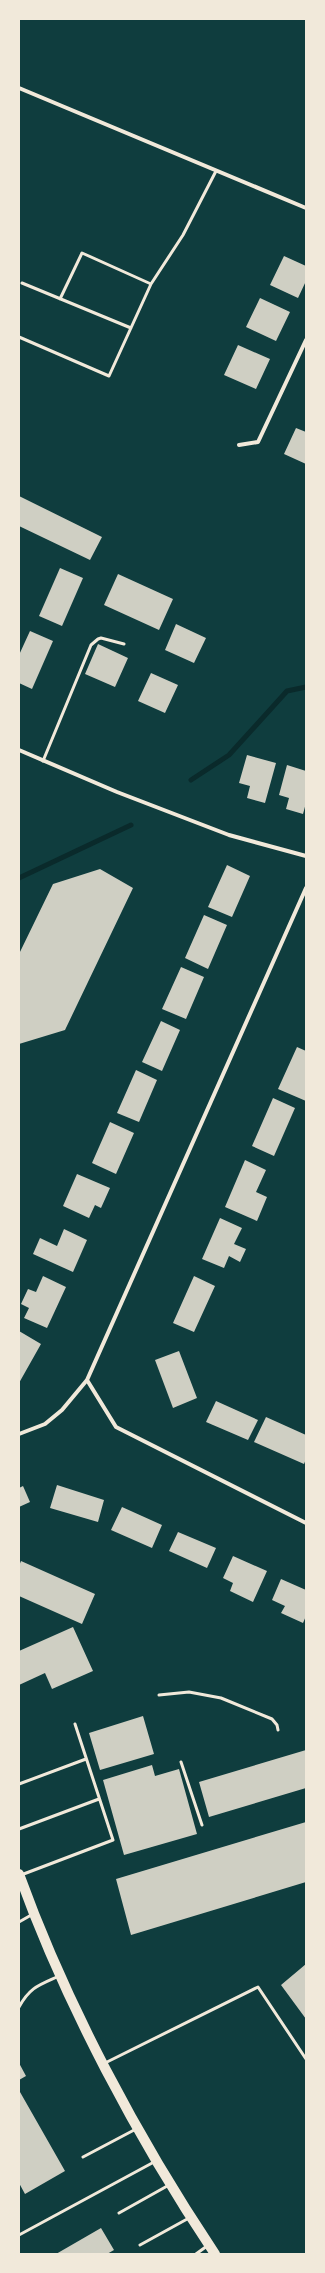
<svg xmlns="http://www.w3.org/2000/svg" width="325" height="2273" font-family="'Asap Condensed',sans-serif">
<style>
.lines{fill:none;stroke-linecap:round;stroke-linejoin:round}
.stream{stroke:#0a2a2b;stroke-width:5}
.building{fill:#cfcfc3}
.service{stroke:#f1e9da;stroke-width:3}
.minor{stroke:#f1e9da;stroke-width:4}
.primary{stroke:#f1e9da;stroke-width:10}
</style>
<rect width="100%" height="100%" fill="#0f3d3e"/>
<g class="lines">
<path class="stream" d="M191,780L229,755L287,691L306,687
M19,878L131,825"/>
</g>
<path class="building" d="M284,256L306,266V281L298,298L270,285Z
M260,298L290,312L276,341L246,327Z
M238,345L270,359L256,389L224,375Z
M296,428L306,432V464L284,454Z
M19,496L102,537L90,560L19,526Z
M60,568L83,578L62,626L39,616Z
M118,574L173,599L159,630L104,605Z
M176,624L206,638L194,663L165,650Z
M30,631L53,641L32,689L19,683V655Z
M98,644L128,658L115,687L85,674Z
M151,673L178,685L165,713L138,701Z
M247,755L276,763L265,803L247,798L250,786L239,783Z
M287,765L306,771V803L303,814L286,809L289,798L279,795Z
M227,865L250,876L232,917L208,907Z
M100,869L133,888L65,1030L19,1044V954L53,884Z
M204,915L227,925L208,969L185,958Z
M181,967L204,977L186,1019L162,1009Z
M161,1021L180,1030L162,1071L142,1062Z
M297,1047L306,1051V1101L278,1089Z
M136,1070L157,1080L139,1122L117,1113Z
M273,1098L295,1108L274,1156L252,1146Z
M110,1122L134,1133L116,1174L92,1163Z
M245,1160L266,1170L256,1192L267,1197L257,1221L225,1207Z
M77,1174L110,1188L101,1208L95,1205L89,1218L63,1206Z
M220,1218L242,1228L234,1244L246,1249L240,1262L229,1256L224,1268L202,1259Z
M64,1229L87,1240L73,1272L33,1254L40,1238L57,1246Z
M43,1276L66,1287L47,1328L24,1318L29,1308L21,1304L28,1289L36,1292Z
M194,1276L215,1286L194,1332L173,1323Z
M19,1331L41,1344L19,1383Z
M179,1351L197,1398L173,1408L155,1360Z
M216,1401L258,1420L248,1440L206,1422Z
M266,1417L306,1435V1459L304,1464L254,1442Z
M57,1485L104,1500L98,1522L50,1508Z
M23,1486L30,1502L19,1507V1488Z
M122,1507L162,1525L152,1548L111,1530Z
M178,1532L216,1548L207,1568L169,1551Z
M233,1556L267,1571L253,1602L230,1591L233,1583L223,1578Z
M21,1561L95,1594L82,1624L19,1596V1566Z
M281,1579L306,1590V1616L303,1623L281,1613L285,1606L272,1600Z
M73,1627L93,1671L52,1689L45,1673L19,1685V1651Z
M143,1716L154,1754L100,1770L89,1733Z
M306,1750V1788L209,1817L199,1782Z
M152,1765L155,1776L179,1769L197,1834L124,1855L103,1780Z
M306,1822V1882L131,1935L116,1879Z
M306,1964V2019L281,1985Z
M19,2063L26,2076L19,2080Z
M20,2092L65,2171L25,2194L19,2183Z
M101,2228L114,2250L107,2254H56Z"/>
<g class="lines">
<path class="service" d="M22,283L131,328
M60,299L82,253L151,284
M19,337L109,376L151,284L183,235L216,171
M43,761L91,645L98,639L101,638L124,644
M159,1695L189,1692L221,1698L272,1719L277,1725L278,1730
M181,1762L202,1825
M19,1784L86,1759
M19,1829L99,1799
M21,1875L113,1840L75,1724
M19,1922L33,1914
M19,2007C30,1987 39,1985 59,1976
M105,2063L258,1987L306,2059
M83,2157L136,2129
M119,2213L169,2185
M19,2235L154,2162
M140,2245L189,2218
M196,2254L207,2246"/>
<path class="minor" d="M19,88L306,208
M239,445L258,442L306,340
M19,750L117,792L229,835L306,856
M87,1380L116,1427L306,1523
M19,1434L45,1424L62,1410L87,1380L306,888"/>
<path class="primary" d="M19,1874C66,2004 138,2139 215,2254"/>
</g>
<rect width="325" height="2273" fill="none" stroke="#f1e9da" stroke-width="40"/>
</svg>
